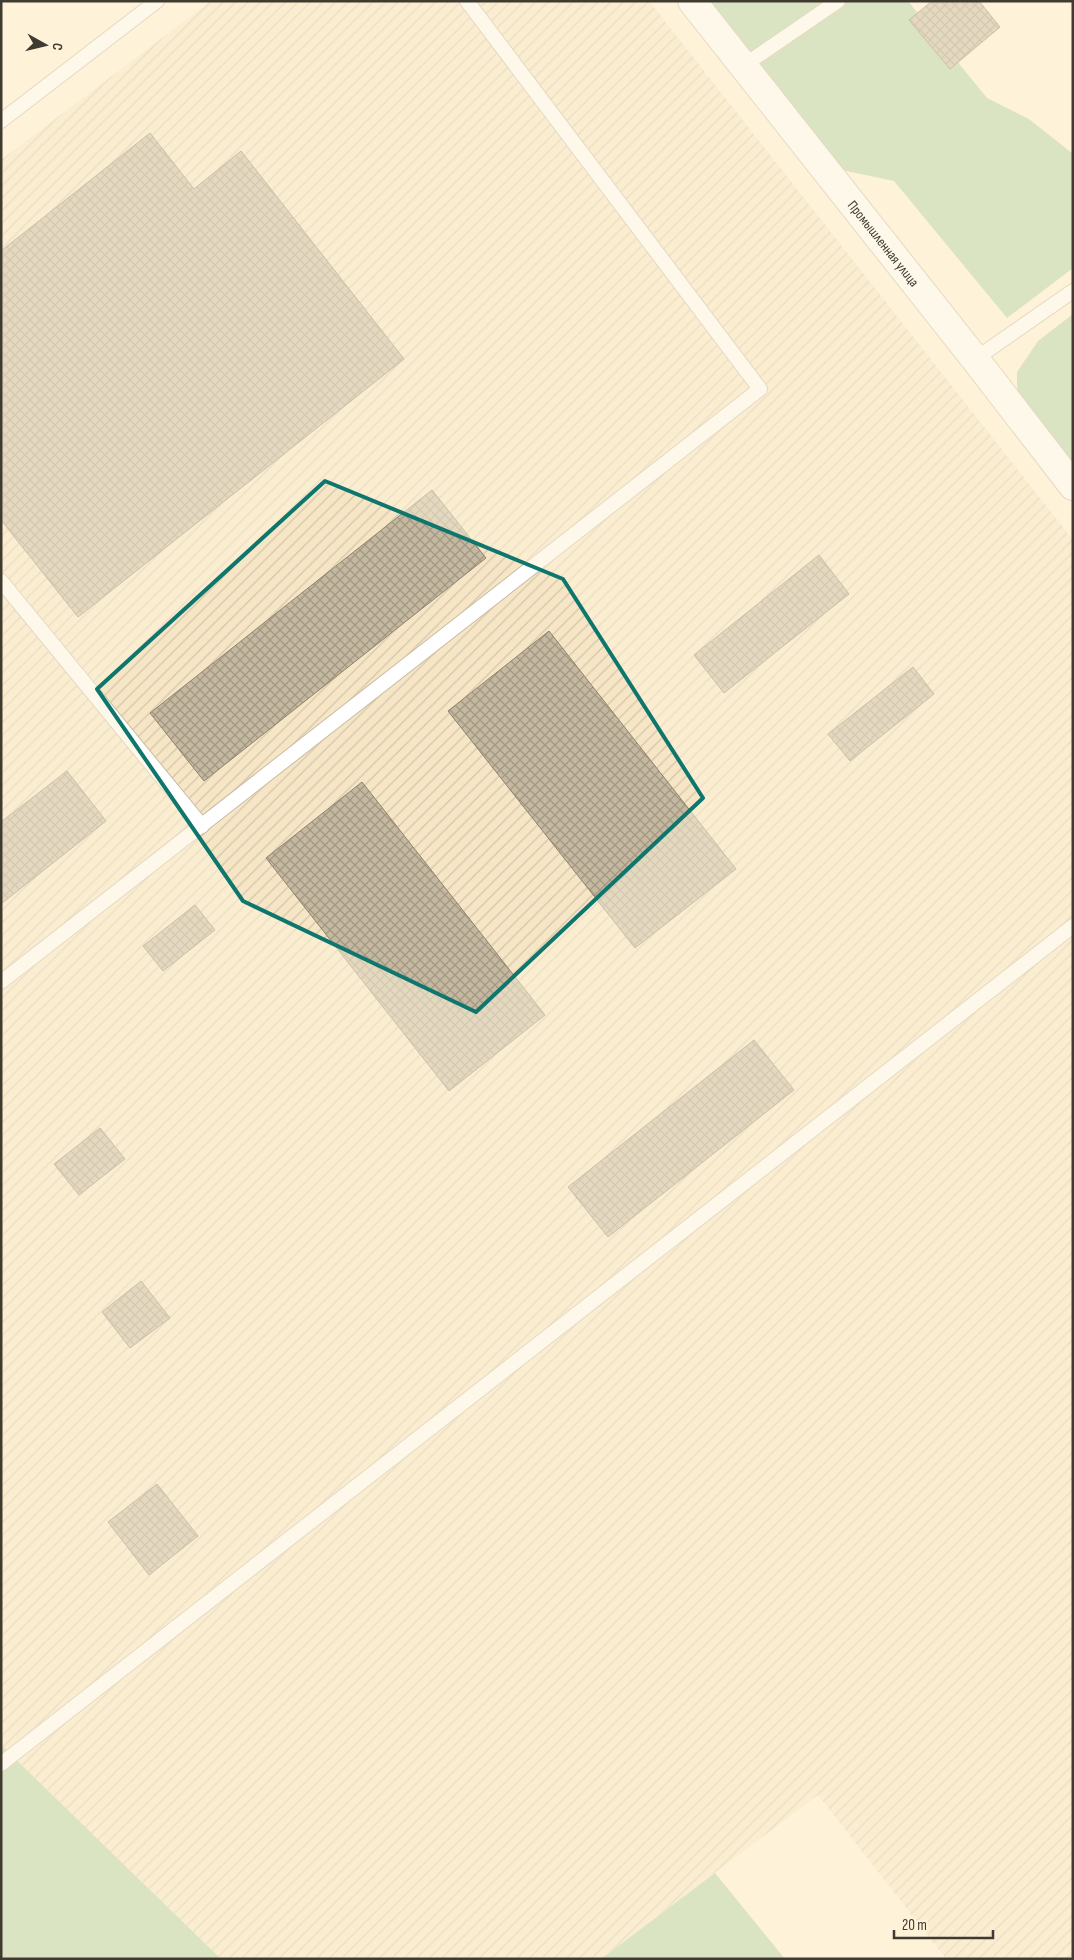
<svg xmlns="http://www.w3.org/2000/svg" width="1074" height="1960" font-family="'Sofia Sans Condensed',sans-serif">
<style>
.industrial{fill:url(#industrial-furrows)}
.green{fill:#b2d2a7}
.building{fill:url(#building-cross-hatch);stroke:#8e836b}
.lines{fill:none;stroke-linecap:round;stroke-linejoin:round}
.service-casing{stroke:#c8bca3;stroke-width:16}
.minor-casing{stroke:#c8bca3;stroke-width:30}
.service{stroke:#fff;stroke-width:14}
.minor{stroke:#fff;stroke-width:28}
.marked{fill:none;stroke:#0f766e;stroke-width:4;stroke-linejoin:round}
.labels{text-anchor:middle;dominant-baseline:central;stroke-width:5;stroke-linejoin:round;paint-order:stroke}
.street-label{font-size:14px;fill:#403b31;stroke:#fef2d8}
</style>
<defs>
<pattern id="industrial-furrows" width="10" height="10" patternUnits="userSpaceOnUse" patternTransform="scale(1.25)"><rect width="10" height="10" fill="#f6e6c6"/><path d="M-1 1l2-2M0 10L10 0M9 11l2-2" fill="none" stroke="#d4c6ab"/></pattern>
<pattern id="building-cross-hatch" width="8" height="8" patternUnits="userSpaceOnUse" patternTransform="scale(1.25)"><rect width="8" height="8" fill="#c5b8a0"/><path d="M0 0l8 8M0 8l8-8" fill="none" stroke="#a19783"/></pattern>
</defs>
<rect width="100%" height="100%" fill="#fef2d8"/>
<path class="industrial" d="M211,1H649L1073,540V1959H946L818,1795L601,1959H221L1,1745V160Z"/>
<path class="green" d="M710,1H908L987,98L1029,119L1073,154V268L1007,318L894,181L842,170Z
M1073,314V470L1020,401L1017,386V372L1038,341Z
M1,1745L221,1959H1Z
M715,1873L785,1959H601Z"/>
<path class="building" d="M932,1H979L1000,27L950,69L909,20Z
M150,133L194,189L241,151L404,359L78,617L1,520V251Z
M432,490L486,558L204,781L150,713Z
M819,555L849,594L724,693L694,655Z
M549,631L736,869L635,948L448,711Z
M913,667L934,694L850,761L828,734Z
M67,771L106,821L1,904V822Z
M362,782L545,1015L449,1091L266,858Z
M195,905L215,930L163,971L143,946Z
M754,1040L794,1090L608,1237L568,1187Z
M100,1128L125,1159L79,1195L54,1164Z
M141,1281L170,1318L130,1348L102,1312Z
M157,1484L198,1536L149,1575L108,1522Z"/>
<g class="lines">
<defs>
<path id="service" d="M743,66L838,1
M1,121L157,1
M975,359L1073,291
M1,581L202,826
M1,982L760,389L467,1
M1,1764L1073,926"/>
<g id="minor">
<path id="s1" d="M692,1L975,359L1073,486"/>
</g>
</defs>
<use href="#service" class="service-casing"/>
<use href="#minor" class="minor-casing"/>
<use href="#service" class="service"/>
<use href="#minor" class="minor"/>
</g>
<path d="M0 0H1074V1960H0ZM325,481L563,579L703,798L476,1012L243,901L97,689Z" fill="#fef2d8" fill-opacity=".55" fill-rule="evenodd"/>
<path class="marked" d="M325,481L563,579L703,798L476,1012L243,901L97,689Z"/>
<g class="labels">
<g class="street-label">
<text stroke="none"><textPath href="#s1" startOffset="309">Промышленная улица</textPath></text>
</g>
</g>
<rect width="1074" height="1960" fill="none" stroke="#403b31" stroke-width="5"/>
<g transform="translate(45 45) rotate(98)" stroke="#fef2d8" stroke-width="4" paint-order="stroke">
<path d="M0-4L9 19L0 12L-9 19Z" fill="#403b31"/>
<text y="-8" font-size="14" font-weight="bold" text-anchor="middle" fill="#403b31">С</text>
</g>
<path d="M894 1930v8h99v-8" fill="none" stroke="#403b31" stroke-width="2.5"/>
<text x="902" y="1930" font-size="15" fill="#403b31" stroke="#fef2d8" stroke-width="4" paint-order="stroke">20 m</text>
</svg>
